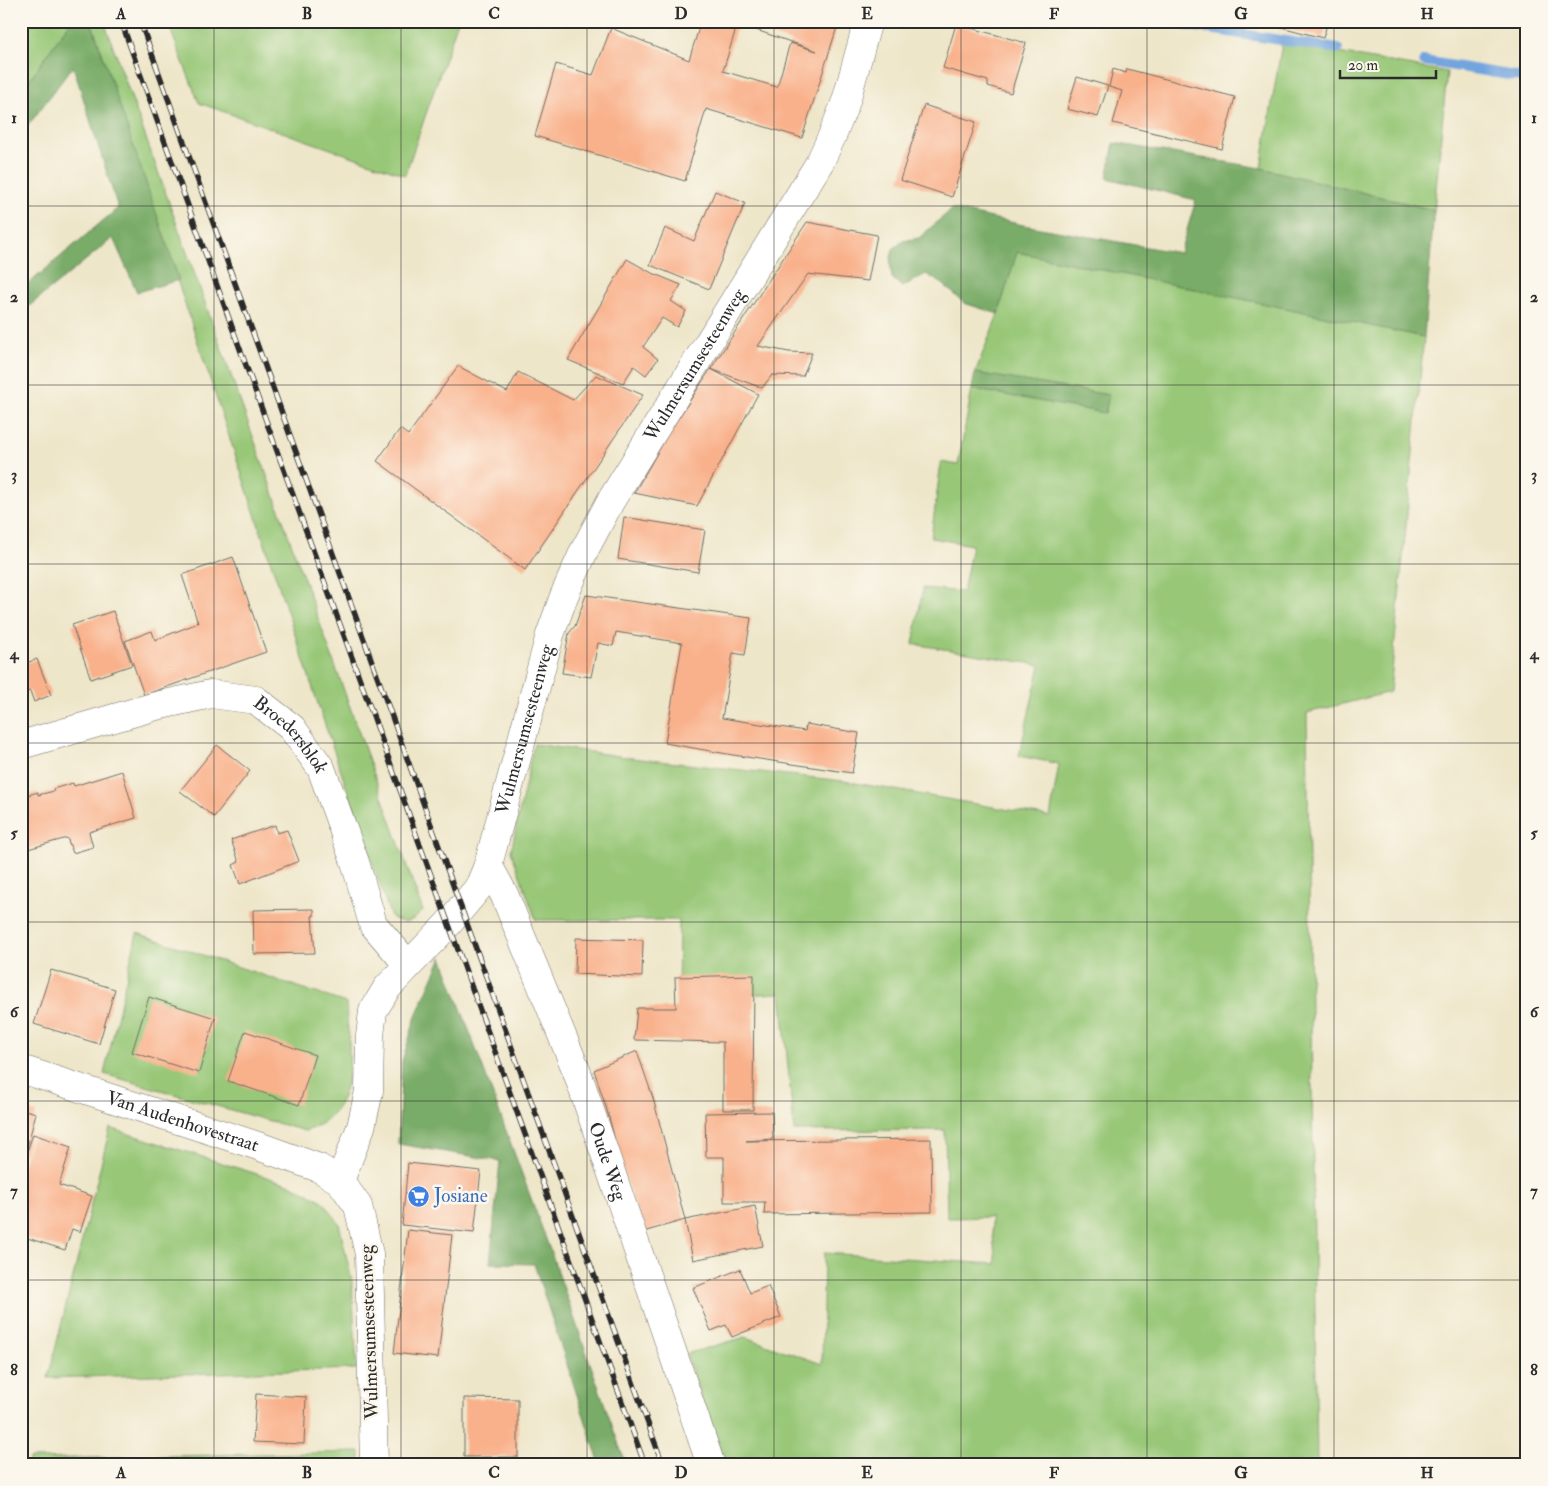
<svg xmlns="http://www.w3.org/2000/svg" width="1548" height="1486" font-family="'IM FELL Double Pica',serif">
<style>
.green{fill:#97c777;stroke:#617951}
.forest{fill:#79ac68;stroke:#526c4a}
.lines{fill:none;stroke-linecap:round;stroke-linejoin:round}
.stream{stroke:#72a4de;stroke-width:10}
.building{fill:#f9b18b}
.minor-casing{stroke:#6f6c62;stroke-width:29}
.tertiary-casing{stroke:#6f6c62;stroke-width:29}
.minor{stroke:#fff;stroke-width:28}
.tertiary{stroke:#fff;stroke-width:28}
.rail-casing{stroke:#2b2b2b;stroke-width:5.5}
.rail{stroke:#fbf7ec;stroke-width:4;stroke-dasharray:11;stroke-linecap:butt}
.grid{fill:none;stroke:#2b2b2b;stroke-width:1;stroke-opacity:0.55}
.labels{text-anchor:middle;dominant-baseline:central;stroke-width:5;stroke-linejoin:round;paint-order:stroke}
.street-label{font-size:19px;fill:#2b2b2b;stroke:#fbf7ec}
.shop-label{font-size:19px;fill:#366cbe;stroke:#fbf7ec;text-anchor:start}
.neatline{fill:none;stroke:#2b2b2b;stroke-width:2}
.grid-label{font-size:16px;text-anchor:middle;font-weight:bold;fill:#2b2b2b}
</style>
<rect width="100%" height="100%" fill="#fbf7ec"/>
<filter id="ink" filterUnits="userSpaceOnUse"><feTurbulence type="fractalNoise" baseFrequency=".02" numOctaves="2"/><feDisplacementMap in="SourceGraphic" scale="10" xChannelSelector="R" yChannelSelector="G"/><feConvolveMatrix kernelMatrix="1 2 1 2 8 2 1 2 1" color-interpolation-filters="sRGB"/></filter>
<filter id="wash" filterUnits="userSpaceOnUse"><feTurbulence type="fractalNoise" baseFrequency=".0096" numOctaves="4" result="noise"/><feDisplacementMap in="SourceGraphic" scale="20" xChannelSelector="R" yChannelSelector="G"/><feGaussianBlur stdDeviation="1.12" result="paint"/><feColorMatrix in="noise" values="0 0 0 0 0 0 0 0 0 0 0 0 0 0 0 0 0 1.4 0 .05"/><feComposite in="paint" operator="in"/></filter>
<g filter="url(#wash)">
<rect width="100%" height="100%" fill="#eee6c9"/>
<path class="green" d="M21,21H71L21,92Z
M91,21H104L423,911C411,922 406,926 391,917L325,725Z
M167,21H458L405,175L199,103Z
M1282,43L1447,72L1434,210L1261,168Z
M1017,252L1424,337L1390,692L1307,713L1317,1465H724L686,1354L745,1337L822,1364L824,1253L996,1264L991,1217L947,1218L945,1130L794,1131L781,993L678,998L679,920H536L511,851L534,744L640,759L844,781L1050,817L1059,764L1019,756L1040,665L913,644L923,588L963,592L972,545L931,538L941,462L958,465L972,389L1105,413L1108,395L975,373L998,314Z
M137,933L346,1003C348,1042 360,1097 322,1123C317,1127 310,1129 305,1131L104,1074Z
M110,1128L292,1185L323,1201L339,1223L352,1282L357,1369L48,1378Z
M360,1452V1465H28L29,1459Z"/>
<path class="forest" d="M71,21H91L179,280L137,292L113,238L28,307L21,296V290L118,208L73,66L21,135V92Z
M1114,143L1261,168L1434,210L1424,337L1017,252L998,314L964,303L943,284L926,274L902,287L892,278L890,263L893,249L903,241L919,238L952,209L1023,225L1180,253L1196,200L1107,178Z
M975,373L1109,395L1105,413L972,389Z
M442,957L553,1258L626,1465H600L534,1264L490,1263L500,1161L398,1144L402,1061L417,1013Z"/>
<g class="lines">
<path class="stream" d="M1158,21L1338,49
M1424,61L1527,78"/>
</g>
<g id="blocks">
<path class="building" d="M701,21L738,22L723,71L777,87L790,43L817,51L756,30L759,21H839L802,138L706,109L685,181L535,136L556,64L593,75L611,28L689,60Z
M1328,21L1323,38L1262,22L1263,21Z
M956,24L1026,43L1011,93L988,86V81L943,68Z
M1113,69L1126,73L1127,69L1235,97L1222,149L1113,123L1122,91L1109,87Z
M1077,77L1108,86L1098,117L1067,109Z
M924,105L976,122L952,197L900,180Z
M715,191L745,203L709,289L650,265L665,228L694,241Z
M807,222L877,235L868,281L808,274L758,346L789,352L812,353L803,376L772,375L762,388L711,369L758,394L697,506L634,493L670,431Z
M627,259L650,272L681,285L671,301L686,311L677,327L662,318L643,347L658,359L646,375L634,366L623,383L568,360Z
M458,366L507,392L518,372L573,400L596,375L643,395L525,570L377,461L400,429L408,435Z
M624,517L705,530L698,572L618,559Z
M233,557L266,652L144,695L125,641L152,631L155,640L198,623L182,575Z
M586,595L751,618L745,655L733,653L722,718L805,731L806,724L859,733L852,773L733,755L665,743L682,643L616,632L613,646L598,643L591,677L562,673L569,633L575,626Z
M113,611L132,665L91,679L72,625Z
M37,659L51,695L34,702L30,691L21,694V665Z
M217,745L250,771L214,817L180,791Z
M122,771L136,818L89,832L93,847L73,853L67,838L28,849L21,823V797L38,792V795L54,791L53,789L73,783L74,786Z
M275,825L277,833L287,830L299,861L240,884L233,865L239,862L231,840Z
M21,880L26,882L22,897H21Z
M314,909V916H312L315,953L254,954L253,910Z
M576,938L643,940L642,977L575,974Z
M51,970L115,989L99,1044L34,1024Z
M754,975L753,1110H723V1042L634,1040L637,1008H676L675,977Z
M149,997L215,1018L199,1073L132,1052Z
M245,1031L315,1055L299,1105L228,1081Z
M637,1051L653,1098L685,1220L755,1206L763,1246L693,1260L685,1220L643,1232L623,1170L607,1110L594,1070Z
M21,1109L36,1113L25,1155L21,1154Z
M772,1112L773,1139L746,1141L931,1139L932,1212L764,1214L765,1202H724V1157H706L705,1113Z
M33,1134L71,1147L59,1185L92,1196L80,1232L72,1229L65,1250L21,1236V1170Z
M408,1163L481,1171L474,1233L402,1225Z
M408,1230L452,1235L438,1358L394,1353Z
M740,1269L750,1293L768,1286L781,1317L732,1337L726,1325L711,1331L693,1288Z
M256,1394L306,1397L304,1444L253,1442Z
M464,1398L518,1399V1457H464Z"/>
</g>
</g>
<g filter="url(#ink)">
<use href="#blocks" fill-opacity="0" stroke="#6f6c62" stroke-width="1"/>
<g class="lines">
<defs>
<g id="minor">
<path id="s1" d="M21,745L156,706L211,694L256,700L292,728L321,768L355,862L373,924L408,965"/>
<path id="s2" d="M488,865L504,894L577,1072L711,1465"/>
<path id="s3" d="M21,1069L258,1146L319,1168L340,1181"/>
</g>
<g id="tertiary">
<path id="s4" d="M374,1465L369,1254L358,1206L340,1181L361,1127L369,1091L370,1036L373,1011L387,988L448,924L479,887L488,865L550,635L564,596L584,551L610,502L820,162L833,134L846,101L868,21"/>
</g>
</defs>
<use href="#minor" class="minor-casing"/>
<use href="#tertiary" class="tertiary-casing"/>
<use href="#minor" class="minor"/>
<use href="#tertiary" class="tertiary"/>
<defs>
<path id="rail" d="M121,21L645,1465
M140,21L663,1465"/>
</defs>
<use href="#rail" class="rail-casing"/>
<use href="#rail" class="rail"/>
</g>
</g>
<path class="grid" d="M214,21V1465M401,21V1465M587,21V1465M774,21V1465M961,21V1465M1147,21V1465M1334,21V1465M21,206H1527M21,385H1527M21,564H1527M21,743H1527M21,922H1527M21,1101H1527M21,1280H1527"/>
<defs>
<symbol id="supermarket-disc" viewBox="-11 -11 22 22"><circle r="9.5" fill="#3f7fe0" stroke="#fbf7ec"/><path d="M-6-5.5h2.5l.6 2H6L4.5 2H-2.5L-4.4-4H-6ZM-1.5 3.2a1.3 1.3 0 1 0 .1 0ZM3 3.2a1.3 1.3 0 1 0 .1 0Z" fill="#fff"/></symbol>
</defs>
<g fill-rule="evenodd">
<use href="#supermarket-disc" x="406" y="1184" width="25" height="25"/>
</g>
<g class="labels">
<g class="street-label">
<text stroke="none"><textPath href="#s4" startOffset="1199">Wulmersumsesteenweg</textPath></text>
<text stroke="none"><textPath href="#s4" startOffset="794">Wulmersumsesteenweg</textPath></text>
<text stroke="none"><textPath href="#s1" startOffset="292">Broedersblok</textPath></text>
<text stroke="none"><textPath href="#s3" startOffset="170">Van Audenhovestraat</textPath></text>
<text stroke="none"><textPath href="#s2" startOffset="320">Oude Weg</textPath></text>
<text transform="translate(369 1332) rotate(-92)">Wulmersumsesteenweg</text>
</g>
<g class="shop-label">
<text x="434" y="1196">Josiane</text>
</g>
</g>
<rect width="1548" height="1486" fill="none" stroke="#fbf7ec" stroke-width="55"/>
<path d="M1340 70v8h96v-8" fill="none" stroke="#2b2b2b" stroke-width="2.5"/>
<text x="1348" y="70" font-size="15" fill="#2b2b2b" stroke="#fbf7ec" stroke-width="4" paint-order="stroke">20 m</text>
<rect x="28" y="28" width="1492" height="1430" class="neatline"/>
<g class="grid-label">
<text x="121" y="19">A</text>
<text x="307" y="19">B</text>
<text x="494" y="19">C</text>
<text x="681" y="19">D</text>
<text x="867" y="19">E</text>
<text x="1054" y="19">F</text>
<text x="1241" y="19">G</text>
<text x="1427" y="19">H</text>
<text x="14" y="123">1</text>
<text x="1534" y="123">1</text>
<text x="14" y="302">2</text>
<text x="1534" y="302">2</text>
<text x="14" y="480">3</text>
<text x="1534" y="480">3</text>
<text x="14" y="659">4</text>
<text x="1534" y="659">4</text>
<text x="14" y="838">5</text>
<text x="1534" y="838">5</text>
<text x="14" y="1017">6</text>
<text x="1534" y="1017">6</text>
<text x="14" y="1196">7</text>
<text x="1534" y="1196">7</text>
<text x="14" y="1375">8</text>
<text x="1534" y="1375">8</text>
<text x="121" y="1478">A</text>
<text x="307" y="1478">B</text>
<text x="494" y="1478">C</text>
<text x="681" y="1478">D</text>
<text x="867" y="1478">E</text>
<text x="1054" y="1478">F</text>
<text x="1241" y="1478">G</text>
<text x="1427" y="1478">H</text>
</g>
</svg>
